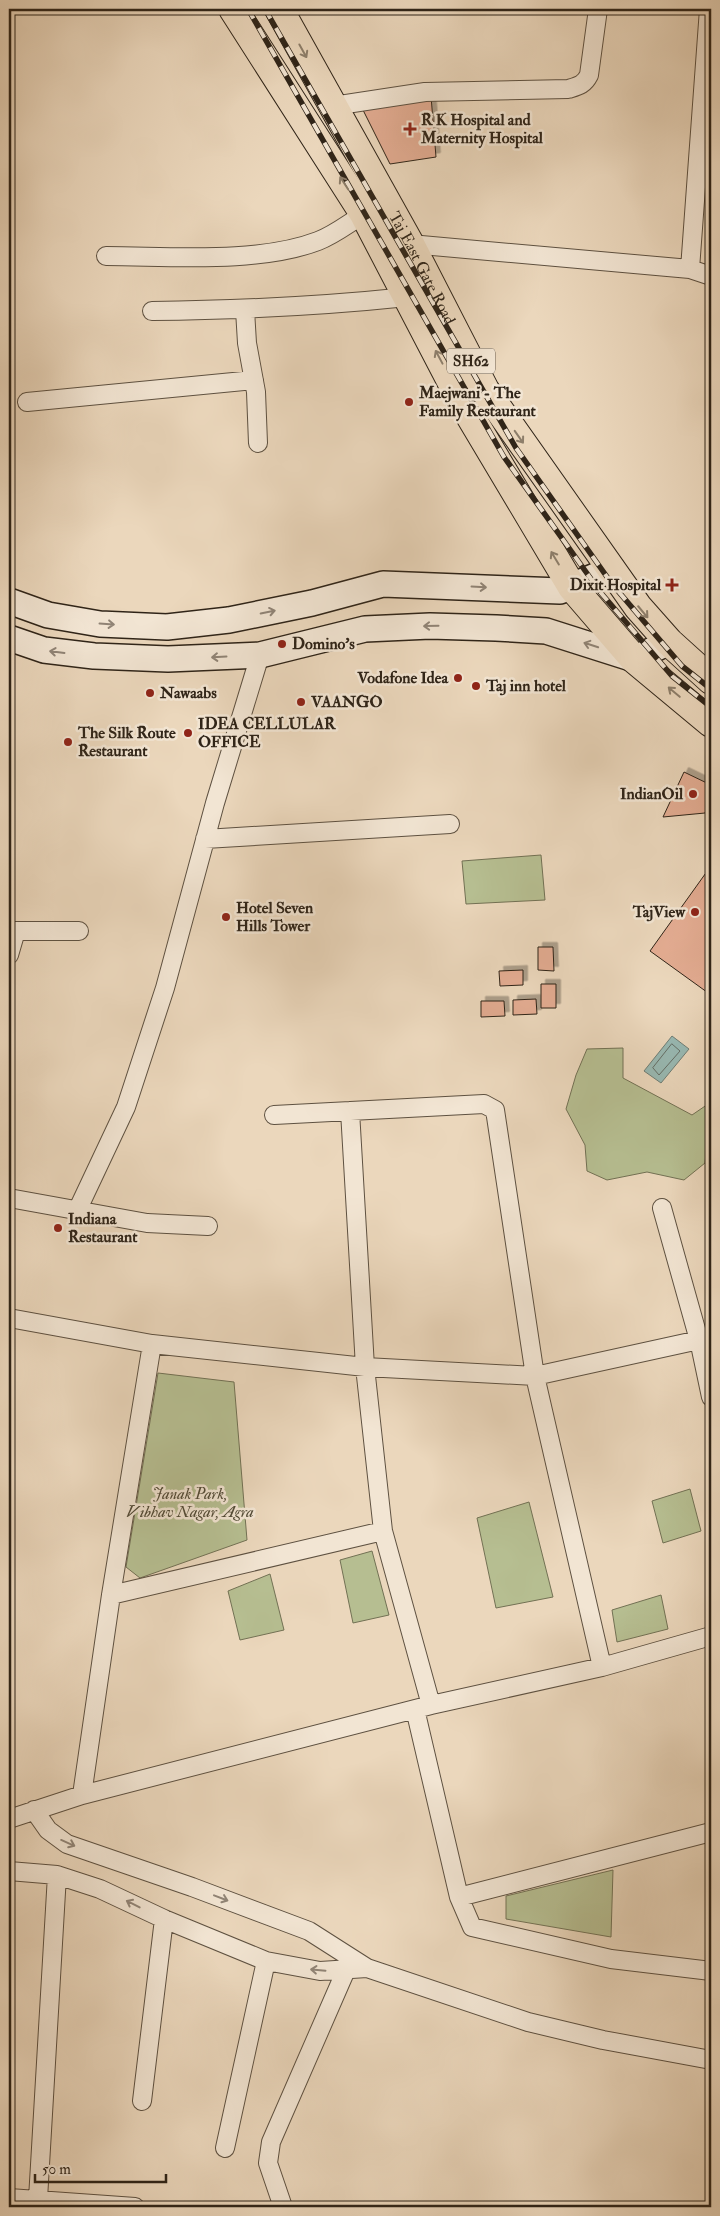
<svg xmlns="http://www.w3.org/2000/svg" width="720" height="2216" font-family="'IM FELL Double Pica',serif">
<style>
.green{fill:#b6be91;stroke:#727154}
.water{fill:#98b9b3;stroke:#6e7d75}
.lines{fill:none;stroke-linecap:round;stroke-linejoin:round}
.shore{stroke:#646e66;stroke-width:1}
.building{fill:#e3ac92;stroke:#2f2418;filter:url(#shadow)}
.street-casing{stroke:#5e5141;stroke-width:20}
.secondary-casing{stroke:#2f2418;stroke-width:28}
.primary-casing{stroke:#2f2418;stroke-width:30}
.street{stroke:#f2e5d3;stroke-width:18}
.secondary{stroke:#f2e5d3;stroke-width:25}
.primary{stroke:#ebd7bc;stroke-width:28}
.rail-casing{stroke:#2f2418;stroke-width:5.5}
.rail{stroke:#f2e5d3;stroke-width:4;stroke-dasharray:11;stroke-linecap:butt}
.oneway{stroke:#8d7e6a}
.oneway2{stroke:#908476}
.poi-dot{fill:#8f2418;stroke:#f2e5d3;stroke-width:2}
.labels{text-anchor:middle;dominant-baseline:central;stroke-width:5;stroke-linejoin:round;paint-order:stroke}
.shield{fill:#f2e5d3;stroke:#6a5e50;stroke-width:1}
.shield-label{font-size:15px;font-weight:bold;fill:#2f2418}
.poi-label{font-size:16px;font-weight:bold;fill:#2f2418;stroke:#f2e5d3;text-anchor:start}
.street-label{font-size:16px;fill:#2f2418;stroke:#f2e5d3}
.park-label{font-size:16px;font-style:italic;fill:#514a36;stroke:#f2e5d3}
</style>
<defs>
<filter id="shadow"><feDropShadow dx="4.5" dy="-4.5" stdDeviation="0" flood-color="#0004"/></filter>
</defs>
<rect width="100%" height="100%" fill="#ebd7bc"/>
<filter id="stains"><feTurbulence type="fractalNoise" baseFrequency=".004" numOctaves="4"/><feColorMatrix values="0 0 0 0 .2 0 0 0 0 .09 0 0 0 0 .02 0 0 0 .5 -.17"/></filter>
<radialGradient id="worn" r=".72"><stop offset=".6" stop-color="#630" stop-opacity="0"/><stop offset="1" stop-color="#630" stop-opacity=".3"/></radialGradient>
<path class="green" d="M541,855L545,900L466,904L462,861Z
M623,1048V1078L692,1115L711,1102L705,1163L684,1180L647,1172L607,1180L587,1171L585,1145L566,1109L576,1075L587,1049Z
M158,1373L234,1382L247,1540L140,1578L126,1567Z
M690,1489L701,1531L663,1543L652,1501Z
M529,1502L553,1597L496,1608L477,1518Z
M372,1551L389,1615L353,1623L340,1560Z
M270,1574L284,1630L240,1640L228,1591Z
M661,1595L668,1629L617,1642L612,1610Z
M613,1870L611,1937L506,1919V1896Z"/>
<path class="water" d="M672,1036L689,1049L661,1083L644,1071Z"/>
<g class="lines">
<path class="shore" d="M672,1044L680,1051L659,1075L653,1068Z"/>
</g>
<path class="building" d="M431,96L436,157L390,164L360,104Z
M684,772L711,785V802L705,813L663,817Z
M708,870L711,872V995L650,951Z
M538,947H553L554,971L538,970Z
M523,970V985L500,986L499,971Z
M541,984H556V1008H541Z
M536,999L537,1014L513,1015V1000Z
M481,1001H504L505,1016L481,1017Z"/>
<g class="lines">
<defs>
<path id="street" d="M333,106L425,92L568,89C578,86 584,85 589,75L598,9
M404,247L410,244L690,269L711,276
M106,256C170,256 258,264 318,241C334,235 349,223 364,214
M690,269L709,9
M245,310L247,343L256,392L258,443
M152,311C238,310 322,306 407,297
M27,402L254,380
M205,839L450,824
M9,931H79
M9,955L16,931
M350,1111L365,1367L383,1531L431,1705
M274,1115L484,1104L495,1110L535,1376L602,1667
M9,1198L147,1223L208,1226
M662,1208L699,1340L711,1338
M77,1211L126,1107L165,988L215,803L260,655
M9,1318L152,1344
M111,1595L383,1531
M415,1709L459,1897L472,1927L611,1959L711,1971
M82,1795L111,1595L152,1344L365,1367L535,1376L699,1340L711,1397
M34,1810L48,1830L67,1844L192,1887L309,1931L367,1968L528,2022L603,2040L711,2060
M9,1819L82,1795L431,1705L602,1667L711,1636
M9,1871L57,1875L100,1889L164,1919L266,1961L320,1971L367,1968
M459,1897L711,1832
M142,2101L164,1919
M225,2148L266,1961
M9,2198L135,2207
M38,2199L57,1875
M283,2207L268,2163L271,2142L346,1970"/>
<path id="secondary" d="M9,601L48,615L100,624L167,627L229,620L312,603L383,584L560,591L612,569
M9,638L44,650L94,656L168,659L260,655L365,629L430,626L496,628L546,631L634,659L669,642"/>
<g id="primary">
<path d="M233,9L364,214L463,404L572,587L634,659L711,723"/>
<path id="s1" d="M279,9L410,244L485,390L638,607L669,642L711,680"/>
</g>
</defs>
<use href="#street" class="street-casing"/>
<use href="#secondary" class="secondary-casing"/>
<use href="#primary" class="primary-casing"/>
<use href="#street" class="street"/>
<use href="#secondary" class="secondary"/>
<use href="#primary" class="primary"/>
<defs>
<path id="rail" d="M248,9L504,457L601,593L672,676L711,707
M265,9L516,448L612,584L682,666L711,689"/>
</defs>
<use href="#rail" class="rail-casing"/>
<use href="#rail" class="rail"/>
</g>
<defs><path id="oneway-shaft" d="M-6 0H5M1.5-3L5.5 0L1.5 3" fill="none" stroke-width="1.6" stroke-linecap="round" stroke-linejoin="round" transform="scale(1.25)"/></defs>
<g class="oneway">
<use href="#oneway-shaft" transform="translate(303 51) rotate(61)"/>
<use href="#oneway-shaft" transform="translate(344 183) rotate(-123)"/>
<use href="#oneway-shaft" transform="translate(439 357) rotate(-118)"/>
<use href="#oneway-shaft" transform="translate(519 437) rotate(55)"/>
<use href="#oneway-shaft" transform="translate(555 558) rotate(-121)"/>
<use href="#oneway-shaft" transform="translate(643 612) rotate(50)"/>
<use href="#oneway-shaft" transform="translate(674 692) rotate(-140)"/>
</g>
<g class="oneway2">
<use href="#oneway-shaft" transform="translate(479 587) rotate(3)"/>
<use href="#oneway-shaft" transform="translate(268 612) rotate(-12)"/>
<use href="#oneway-shaft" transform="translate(107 624) rotate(4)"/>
<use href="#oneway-shaft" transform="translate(431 626) rotate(179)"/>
<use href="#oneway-shaft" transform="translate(591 645) rotate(-162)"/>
<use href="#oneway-shaft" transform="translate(57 652) rotate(-173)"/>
<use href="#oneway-shaft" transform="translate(219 657) rotate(177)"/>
<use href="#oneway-shaft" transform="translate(68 1843) rotate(24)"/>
<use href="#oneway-shaft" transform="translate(221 1898) rotate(21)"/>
<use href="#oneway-shaft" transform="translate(133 1904) rotate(-153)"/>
<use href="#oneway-shaft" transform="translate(318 1970) rotate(-175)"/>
</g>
<g class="poi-dot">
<path d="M407.5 121.5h5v5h5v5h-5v5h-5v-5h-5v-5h5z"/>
<circle cx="409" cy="402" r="5"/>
<path d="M669.5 577.5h5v5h5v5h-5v5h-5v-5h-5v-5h5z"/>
<circle cx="282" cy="644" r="5"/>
<circle cx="458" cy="678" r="5"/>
<circle cx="476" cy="686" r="5"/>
<circle cx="150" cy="693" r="5"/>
<circle cx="301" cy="702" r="5"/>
<circle cx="188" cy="733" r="5"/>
<circle cx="68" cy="742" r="5"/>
<circle cx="693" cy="794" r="5"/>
<circle cx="695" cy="912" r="5"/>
<circle cx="226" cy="917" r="5"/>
<circle cx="58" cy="1228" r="5"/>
</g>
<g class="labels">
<rect class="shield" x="447" y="348.5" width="48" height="25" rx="4"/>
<g class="shield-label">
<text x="471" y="361">SH62</text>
</g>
<g class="poi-label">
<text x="421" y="120">R K Hospital and<tspan x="421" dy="18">Maternity Hospital</tspan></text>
<text x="419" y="393">Maejwani - The<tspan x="419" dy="18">Family Restaurant</tspan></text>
<text x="661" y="585" text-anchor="end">Dixit Hospital</text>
<text x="292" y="644">Domino's</text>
<text x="448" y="678" text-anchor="end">Vodafone Idea</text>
<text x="486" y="686">Taj inn hotel</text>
<text x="160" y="693">Nawaabs</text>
<text x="311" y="702">VAANGO</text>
<text x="198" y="724">IDEA CELLULAR<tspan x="198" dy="18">OFFICE</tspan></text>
<text x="78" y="733">The Silk Route<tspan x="78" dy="18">Restaurant</tspan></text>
<text x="683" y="794" text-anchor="end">IndianOil</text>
<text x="236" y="908">Hotel Seven<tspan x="236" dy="18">Hills Tower</tspan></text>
<text x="685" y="912" text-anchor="end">TajView</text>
<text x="68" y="1219">Indiana<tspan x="68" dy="18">Restaurant</tspan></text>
</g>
<g class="street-label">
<text stroke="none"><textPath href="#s1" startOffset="296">Taj East Gate Road</textPath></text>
</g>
<g class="park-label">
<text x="190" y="1494">Janak Park,<tspan x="190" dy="18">Vibhav Nagar, Agra</tspan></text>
</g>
</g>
<rect width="720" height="2216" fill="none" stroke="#ebd7bc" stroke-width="30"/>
<rect x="10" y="10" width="700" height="2196" fill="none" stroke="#2f2418" stroke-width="2.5"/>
<rect x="15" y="15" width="690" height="2186" fill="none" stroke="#2f2418"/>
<path d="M35 2174v8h131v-8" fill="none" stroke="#2f2418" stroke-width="2.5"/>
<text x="42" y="2174" font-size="15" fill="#2f2418" stroke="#f2e5d3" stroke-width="4" paint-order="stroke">50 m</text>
<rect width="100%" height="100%" filter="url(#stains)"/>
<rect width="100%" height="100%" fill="url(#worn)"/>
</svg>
